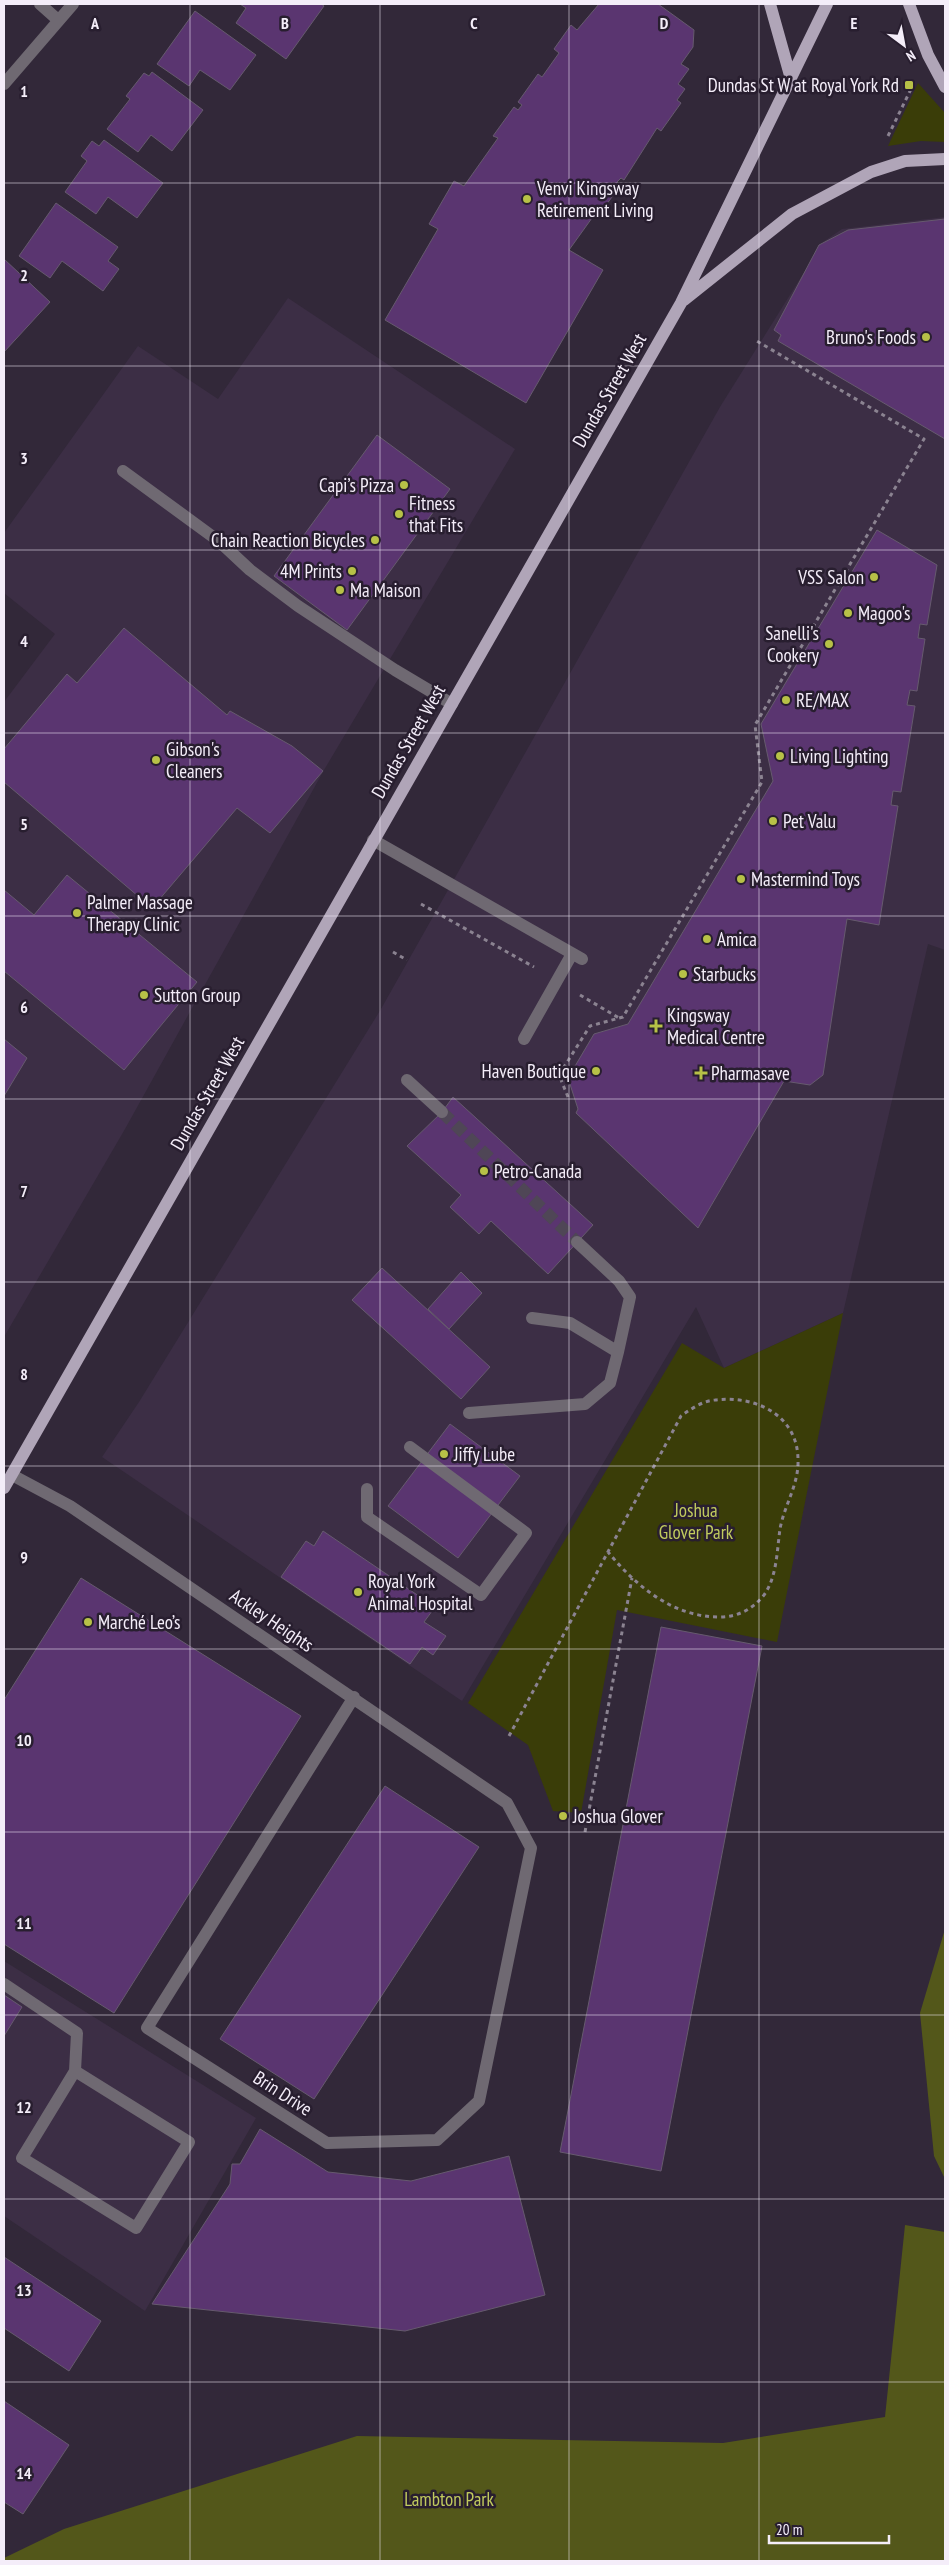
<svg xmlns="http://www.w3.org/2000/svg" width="949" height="2565" font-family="'PT Sans Narrow',sans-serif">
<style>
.built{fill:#3c2e45}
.green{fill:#3a3d08}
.forest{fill:#53571a}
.building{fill:#5a3570;stroke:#665a6e}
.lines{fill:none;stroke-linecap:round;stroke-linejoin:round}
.minor-tunnel{stroke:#4f4656;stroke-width:12;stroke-dasharray:12 6;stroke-linecap:butt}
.path{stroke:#8b8391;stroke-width:3;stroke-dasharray:4 4;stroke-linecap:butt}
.minor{stroke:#6f6972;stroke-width:12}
.major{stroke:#b0a5b8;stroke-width:12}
.grid{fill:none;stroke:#f4edf9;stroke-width:1;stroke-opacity:0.55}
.poi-dot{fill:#b7c147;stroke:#281e2f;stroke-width:2}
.labels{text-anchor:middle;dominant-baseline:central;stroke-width:5;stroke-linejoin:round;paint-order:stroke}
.poi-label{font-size:19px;fill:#f4edf9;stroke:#281e2f;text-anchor:start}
.street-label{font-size:19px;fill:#f4edf9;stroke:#281e2f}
.park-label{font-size:19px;fill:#c1cb5e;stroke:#281e2f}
.grid-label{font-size:16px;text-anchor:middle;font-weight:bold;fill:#f4edf9;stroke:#281e2f;stroke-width:5;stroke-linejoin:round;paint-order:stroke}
</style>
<rect width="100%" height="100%" fill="#322839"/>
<path class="built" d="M945,217V950L928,944L843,1313L724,1368L696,1307L462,1701L102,1457L139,1402L381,1009L720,407L823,242L842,229Z
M288,298L515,449L324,770L125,1129L4,1337V702L55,634L4,593V533L138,346L218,399Z
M4,1961L256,2118L145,2311L4,2216Z"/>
<path class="green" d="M918,83L945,113V142L921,141L888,146Z
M843,1313L777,1642L617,1610L581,1813L553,1811L528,1745L468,1703L682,1343L724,1368Z"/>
<path class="forest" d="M945,1929V2179L934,2156L920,2013Z
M905,2225L945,2232V2561H4V2558L64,2529L357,2436L723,2443L885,2417Z"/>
<path class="building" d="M240,4H321L324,6L286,59L236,23L246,8Z
M599,4H658L694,30L693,47L681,64L689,69L678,84L685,89L677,100L681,103L661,131L657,128L624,180L621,178L617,182L621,185L600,213L597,211L569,250L603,270L526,403L385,320L438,229L429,224L454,181L464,186L498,138L493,136L514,107L518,110L522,105L518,102L538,74L542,77L559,53L554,49L571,25L577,30Z
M195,11L256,55L230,90L200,70L189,86L157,64Z
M152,72L203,110L172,151L151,135L138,152L107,129L130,99L126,96L144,73L149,76Z
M104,140L163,183L137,218L108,197L96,214L65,192L87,161L81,156L92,141L99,146Z
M56,203L118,247L108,261L119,269L103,291L62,261L50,278L19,256Z
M945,219V439L778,341L781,335L774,330L819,245L848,230Z
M4,259L50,302L4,352Z
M377,435L450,489L347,630L274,576Z
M877,530L937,565L927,625L920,624L918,638L925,639L917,691L910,690L907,705L915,706L901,792L893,791L891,805L898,806L879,925L847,919L823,1075L810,1085L784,1081L698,1228L576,1113L578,1109L568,1078L594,1034L628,1024L773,781L761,724Z
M124,628L227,715L230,711L292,746L323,771L270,833L237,808L152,908L4,782V749L67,674L77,683Z
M67,875L197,982L124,1070L4,971V890L34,915Z
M4,1039L27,1058L4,1096Z
M453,1097L593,1225L548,1274L491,1221L479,1234L450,1207L461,1195L407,1146L442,1112Z
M382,1268L490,1367L461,1399L352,1300Z
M461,1272L482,1293L449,1329L428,1309Z
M450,1424L520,1476L458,1558L388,1506Z
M323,1531L435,1607L424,1622L446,1636L433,1655L422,1647L410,1664L281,1577L306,1541L314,1546Z
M81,1578L301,1716L114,2013L4,1944V1700Z
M661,1627L762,1646L661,2171L560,2152Z
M385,1786L479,1847L314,2099L220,2039Z
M4,1995L22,2007L4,2036Z
M260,2129L328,2172L411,2181L509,2156L545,2295L405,2331L152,2304L230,2184L232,2164H240Z
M4,2257L101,2321L69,2371L4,2328Z
M4,2401L69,2445L23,2514L4,2502Z"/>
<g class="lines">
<path class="minor-tunnel" d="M442,1112L577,1242"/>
<path class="path" d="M888,136L913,85
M421,904L534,967
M393,952L407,960
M580,995L619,1018
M568,1097L559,1075L590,1026L623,1017L762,782L755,725L924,439L755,340
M509,1736L681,1416C691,1409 702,1401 715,1400C755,1395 798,1415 798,1460C799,1484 784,1506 780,1529C777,1550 777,1577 764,1595C752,1610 737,1617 719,1617C673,1617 636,1586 608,1552
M585,1832L632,1578"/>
<path class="minor" d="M40,4L58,20
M4,84L73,4
M123,471L220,542L250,570L298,606L395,670L452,704
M373,840L582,959
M524,1039L572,954
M407,1080L442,1112
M577,1242L619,1281L630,1297L618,1352
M469,1413L585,1404L610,1383L618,1352L570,1323L532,1318
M12,1475L70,1506L507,1803L531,1848L479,2101L437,2140L327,2143L147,2028L354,1697
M367,1489V1517L481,1595L526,1533L410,1447
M4,1984L77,2033L75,2071L22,2158L136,2228L189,2142L75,2071"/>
<path class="major" d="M770,4L791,79
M909,4L928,55L945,87
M684,300L792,214L871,172L905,161L945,159
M4,1488L681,303L827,4"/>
</g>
<path class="grid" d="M190,4V2561M380,4V2561M569,4V2561M759,4V2561M4,183H945M4,366H945M4,550H945M4,733H945M4,916H945M4,1099H945M4,1282H945M4,1466H945M4,1649H945M4,1832H945M4,2015H945M4,2199H945M4,2382H945"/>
<g class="poi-dot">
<rect x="904" y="80" width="10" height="10" rx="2.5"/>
<circle cx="527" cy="199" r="5"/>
<circle cx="926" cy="337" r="5"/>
<circle cx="404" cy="485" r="5"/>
<circle cx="399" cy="514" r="5"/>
<circle cx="375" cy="540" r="5"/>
<circle cx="352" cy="571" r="5"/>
<circle cx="874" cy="577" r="5"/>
<circle cx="340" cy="590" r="5"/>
<circle cx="848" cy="613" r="5"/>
<circle cx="829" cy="644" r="5"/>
<circle cx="786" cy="700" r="5"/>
<circle cx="780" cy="756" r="5"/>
<circle cx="156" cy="760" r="5"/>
<circle cx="773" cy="821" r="5"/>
<circle cx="741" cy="879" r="5"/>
<circle cx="77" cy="913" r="5"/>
<circle cx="707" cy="939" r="5"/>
<circle cx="683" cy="974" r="5"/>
<circle cx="144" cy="995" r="5"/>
<path d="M653.5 1018.5h5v5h5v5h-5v5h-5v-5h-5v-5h5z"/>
<circle cx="596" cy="1071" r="5"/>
<path d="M698.5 1065.5h5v5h5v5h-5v5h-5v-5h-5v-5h5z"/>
<circle cx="484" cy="1171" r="5"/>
<circle cx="444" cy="1454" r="5"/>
<circle cx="358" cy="1592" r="5"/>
<circle cx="88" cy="1622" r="5"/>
<circle cx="563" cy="1816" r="5"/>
</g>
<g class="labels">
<g class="poi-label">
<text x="899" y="85" text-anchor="end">Dundas St W at Royal York Rd</text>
<text x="537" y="188">Venvi Kingsway<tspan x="537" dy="22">Retirement Living</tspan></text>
<text x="916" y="337" text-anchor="end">Bruno's Foods</text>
<text x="394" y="485" text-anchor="end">Capi’s Pizza</text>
<text x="409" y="503">Fitness<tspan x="409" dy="22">that Fits</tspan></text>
<text x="365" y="540" text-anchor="end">Chain Reaction Bicycles</text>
<text x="342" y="571" text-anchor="end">4M Prints</text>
<text x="864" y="577" text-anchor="end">VSS Salon</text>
<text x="350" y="590">Ma Maison</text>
<text x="858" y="613">Magoo's</text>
<text x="819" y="633" text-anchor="end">Sanelli's<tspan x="819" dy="22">Cookery</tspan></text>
<text x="796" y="700">RE/MAX</text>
<text x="166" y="749">Gibson's<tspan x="166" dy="22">Cleaners</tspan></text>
<text x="790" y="756">Living Lighting</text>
<text x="783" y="821">Pet Valu</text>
<text x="751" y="879">Mastermind Toys</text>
<text x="87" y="902">Palmer Massage<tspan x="87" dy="22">Therapy Clinic</tspan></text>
<text x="717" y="939">Amica</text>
<text x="693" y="974">Starbucks</text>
<text x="154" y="995">Sutton Group</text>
<text x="667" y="1015">Kingsway<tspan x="667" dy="22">Medical Centre</tspan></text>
<text x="586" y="1071" text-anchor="end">Haven Boutique</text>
<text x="711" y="1073">Pharmasave</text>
<text x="494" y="1171">Petro-Canada</text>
<text x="454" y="1454">Jiffy Lube</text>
<text x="368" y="1581">Royal York<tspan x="368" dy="22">Animal Hospital</tspan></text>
<text x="98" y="1622">Marché Leo’s</text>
<text x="573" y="1816">Joshua Glover</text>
</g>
<g class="street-label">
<text transform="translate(609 390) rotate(-60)">Dundas Street West</text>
<text transform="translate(408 741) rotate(-60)">Dundas Street West</text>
<text transform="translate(207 1093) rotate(-60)">Dundas Street West</text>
<text transform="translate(272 1620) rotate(34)">Ackley Heights</text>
<text transform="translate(283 2093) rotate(33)">Brin Drive</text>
</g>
<g class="park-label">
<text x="696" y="1510">Joshua<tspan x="696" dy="22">Glover Park</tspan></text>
<text x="449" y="2499">Lambton Park</text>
</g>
</g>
<g class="grid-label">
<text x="95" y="29">A</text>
<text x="285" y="29">B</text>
<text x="474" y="29">C</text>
<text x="664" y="29">D</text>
<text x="854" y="29">E</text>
<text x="24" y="97">1</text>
<text x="24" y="281">2</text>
<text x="24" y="464">3</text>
<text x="24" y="647">4</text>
<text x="24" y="830">5</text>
<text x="24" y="1013">6</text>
<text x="24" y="1197">7</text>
<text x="24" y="1380">8</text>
<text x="24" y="1563">9</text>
<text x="24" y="1746">10</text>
<text x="24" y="1929">11</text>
<text x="24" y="2113">12</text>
<text x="24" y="2296">13</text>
<text x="24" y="2479">14</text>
</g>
<rect width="949" height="2565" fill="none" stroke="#f4edf9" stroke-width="10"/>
<g transform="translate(904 45) rotate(148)" stroke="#281e2f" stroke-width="4" paint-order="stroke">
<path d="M0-4L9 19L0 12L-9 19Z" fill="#f4edf9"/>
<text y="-8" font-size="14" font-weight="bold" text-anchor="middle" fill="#f4edf9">N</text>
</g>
<path d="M769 2535v8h120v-8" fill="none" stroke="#f4edf9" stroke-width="2.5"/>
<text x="776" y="2535" font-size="15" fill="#f4edf9" stroke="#281e2f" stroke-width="4" paint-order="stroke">20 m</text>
</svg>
